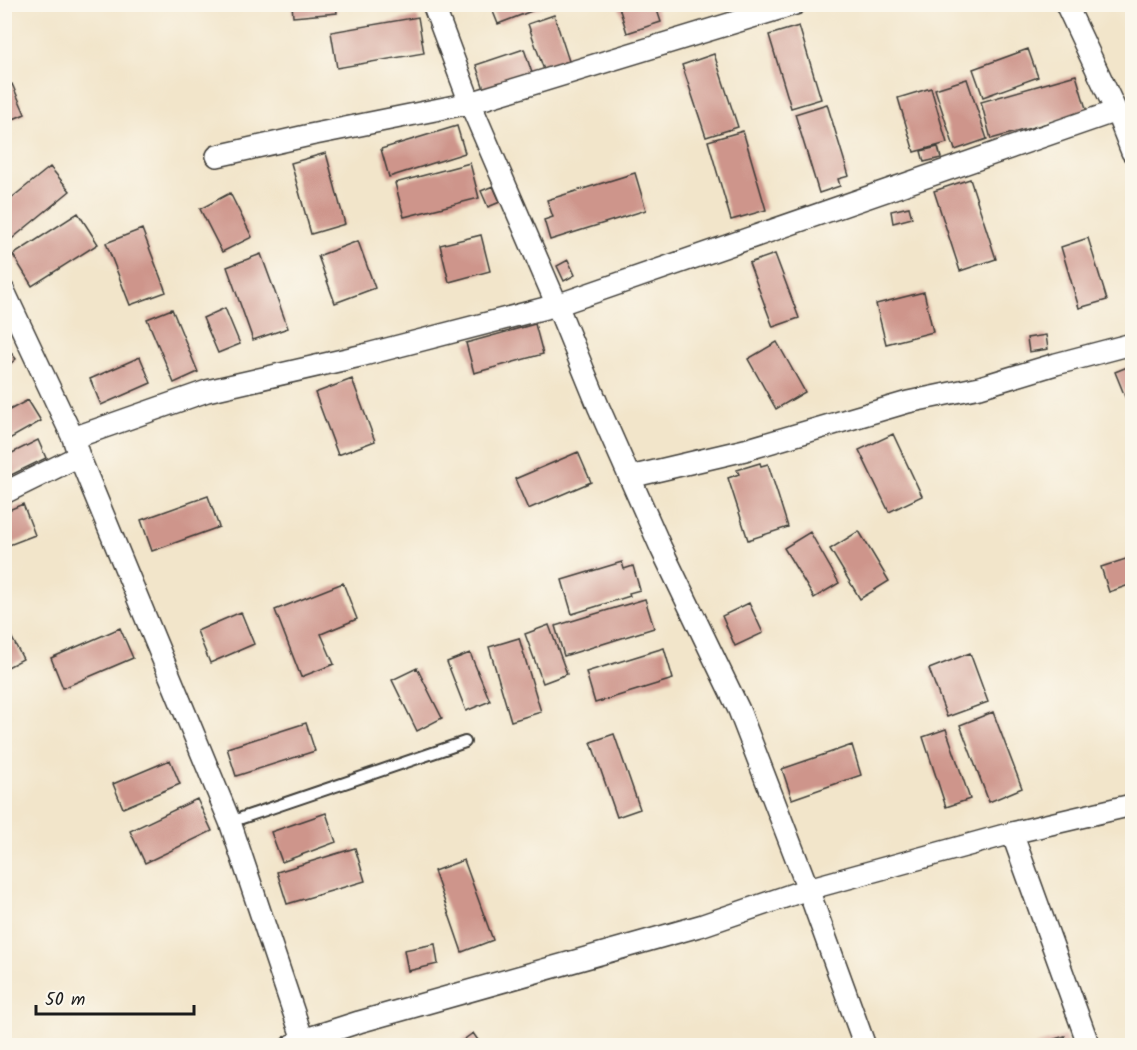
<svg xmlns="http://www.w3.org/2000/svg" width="1137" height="1050" font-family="Kalam,sans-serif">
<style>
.building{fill:#ce958b}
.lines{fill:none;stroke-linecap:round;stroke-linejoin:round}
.service-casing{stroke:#3c3a36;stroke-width:14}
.minor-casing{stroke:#3c3a36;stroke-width:24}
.service{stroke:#fff;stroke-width:10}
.minor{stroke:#fff;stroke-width:21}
</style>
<rect width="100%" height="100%" fill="#fbf7ec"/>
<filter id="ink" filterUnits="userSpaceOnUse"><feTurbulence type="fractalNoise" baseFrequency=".0167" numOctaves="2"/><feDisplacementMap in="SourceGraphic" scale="12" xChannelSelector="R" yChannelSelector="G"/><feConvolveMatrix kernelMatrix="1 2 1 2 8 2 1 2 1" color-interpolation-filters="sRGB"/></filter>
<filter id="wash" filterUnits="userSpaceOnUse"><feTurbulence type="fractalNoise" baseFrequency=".008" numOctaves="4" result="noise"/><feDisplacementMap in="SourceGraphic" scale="24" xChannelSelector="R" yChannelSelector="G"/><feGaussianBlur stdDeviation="1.35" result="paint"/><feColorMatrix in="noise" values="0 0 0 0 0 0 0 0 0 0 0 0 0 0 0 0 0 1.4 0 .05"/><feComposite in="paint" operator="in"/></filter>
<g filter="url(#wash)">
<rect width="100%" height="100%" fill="#f2e5ca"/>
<g id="blocks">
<path class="building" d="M292,4H336L337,13L293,17Z
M490,4H547V5L498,24Z
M618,4H655L661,22L627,33Z
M554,15L569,61L544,70L528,24Z
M418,17L424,53L337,68L331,32Z
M799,26L821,99L791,108L769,35Z
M524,49L533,76L485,92L476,65Z
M1028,49L1038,77L983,97L973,69Z
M714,54L738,127L706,137L682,65Z
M1076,75L1087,112L991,139L981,102Z
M967,79L987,139L955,150L935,89Z
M12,84L25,114L4,123V88Z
M931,88L947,143L914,152L898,98Z
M827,104L849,176L838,179L840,186L819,193L795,114Z
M457,126L465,153L389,177L381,149Z
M743,131L766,210L731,220L708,141Z
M938,147L941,158L924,162L921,151Z
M326,153L345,224L311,234L291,163Z
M470,163L479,198L404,217L395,183Z
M50,167L70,191L8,242L4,238V204Z
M635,173L646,210L550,240L544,220L553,217L547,200Z
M970,179L996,259L960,271L934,191Z
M493,186L500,202L488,207L481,191Z
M230,193L252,237L222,252L200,209Z
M909,207L912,218L893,223L891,211Z
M78,213L98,244L32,286L13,255Z
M142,229L166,292L130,305L106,243Z
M481,235L490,271L449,282L440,245Z
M1088,238L1107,300L1079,308L1061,247Z
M358,241L375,288L335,303L318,256Z
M261,254L288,328L253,340L227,267Z
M775,254L799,318L773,327L749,263Z
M568,260L575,275L564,281L557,266Z
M924,292L933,332L886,344L876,304Z
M225,308L240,344L218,353L203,318Z
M172,309L198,372L174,383L147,319Z
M535,324L543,354L474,373L466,343Z
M1046,335L1048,349L1029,352L1027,338Z
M777,342L805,392L776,409L748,359Z
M4,344L16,359L4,369Z
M140,357L151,383L101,405L90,379Z
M1132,365V402L1128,404L1115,372Z
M352,379L375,441L338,455L315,393Z
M28,400L41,421L4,442V413Z
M893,434L922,496L889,512L859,450Z
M38,440L46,458L9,476L4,468V457Z
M578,452L591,482L528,509L515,479Z
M760,463L761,466L768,464L788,527L748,540L728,478L739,474L737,470Z
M208,496L219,527L152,551L141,520Z
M23,504L35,535L4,547V512Z
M859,531L889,581L860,599L830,549Z
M810,532L839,583L814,598L784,548Z
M1132,557V584L1109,592L1101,567Z
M622,562L624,569L633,566L640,590L629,593L630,596L572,614L562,580Z
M343,583L357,619L321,634L334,664L301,677L275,610Z
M645,599L654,628L564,656L555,626Z
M749,603L763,633L735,646L722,616Z
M241,612L254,644L210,663L197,631Z
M4,623L23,659L4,669Z
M549,625L567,674L543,683L525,634Z
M120,628L133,658L63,688L51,658Z
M519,638L541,712L511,721L489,647Z
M664,648L673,679L595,703L586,672Z
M470,653L490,701L466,711L447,662Z
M970,653L988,702L947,717L929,669Z
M417,668L442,718L417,731L392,680Z
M993,712L1022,788L989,802L960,725Z
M306,723L315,751L236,776L227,748Z
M946,729L970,799L946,807L923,737Z
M614,734L640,809L617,817L591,742Z
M852,745L861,775L792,799L782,769Z
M170,760L180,784L123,808L113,784Z
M197,799L212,831L145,863L130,831Z
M326,813L336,842L282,862L271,832Z
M355,848L365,881L287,904L277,872Z
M464,860L493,940L462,952L434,871Z
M435,944L438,964L408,971L404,950Z
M473,1033L482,1046H455Z
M1065,1036L1068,1046H1035V1045Z"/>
</g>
</g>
<g filter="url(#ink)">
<use href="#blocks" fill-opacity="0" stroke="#3c3a36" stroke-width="1.5"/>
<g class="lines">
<defs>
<path id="service" d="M230,822L465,742"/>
<path id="minor" d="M433,4L470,103L557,305L599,408L661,548L739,710L808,889L865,1046
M1066,4L1116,111L1132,152
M217,156L310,135L470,103L795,4
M4,291L73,438L79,456L230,822L303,1040
M73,438L207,391L360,356L557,305L1116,111
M630,477L745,450L908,402L980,387L1056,364L1132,344
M4,493L79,456
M1012,833L1089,1046
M291,1046L303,1040L359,1022L703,925L808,889L1012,833L1132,805"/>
</defs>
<use href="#service" class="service-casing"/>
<use href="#minor" class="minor-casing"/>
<use href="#service" class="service"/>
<use href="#minor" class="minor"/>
</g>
</g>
<rect width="1137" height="1050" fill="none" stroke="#fbf7ec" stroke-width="24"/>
<path d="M36 1005v9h158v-9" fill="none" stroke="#1c1c1c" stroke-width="3"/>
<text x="45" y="1005" font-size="18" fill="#1c1c1c" stroke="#fbf7ec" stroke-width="4.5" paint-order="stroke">50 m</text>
</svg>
